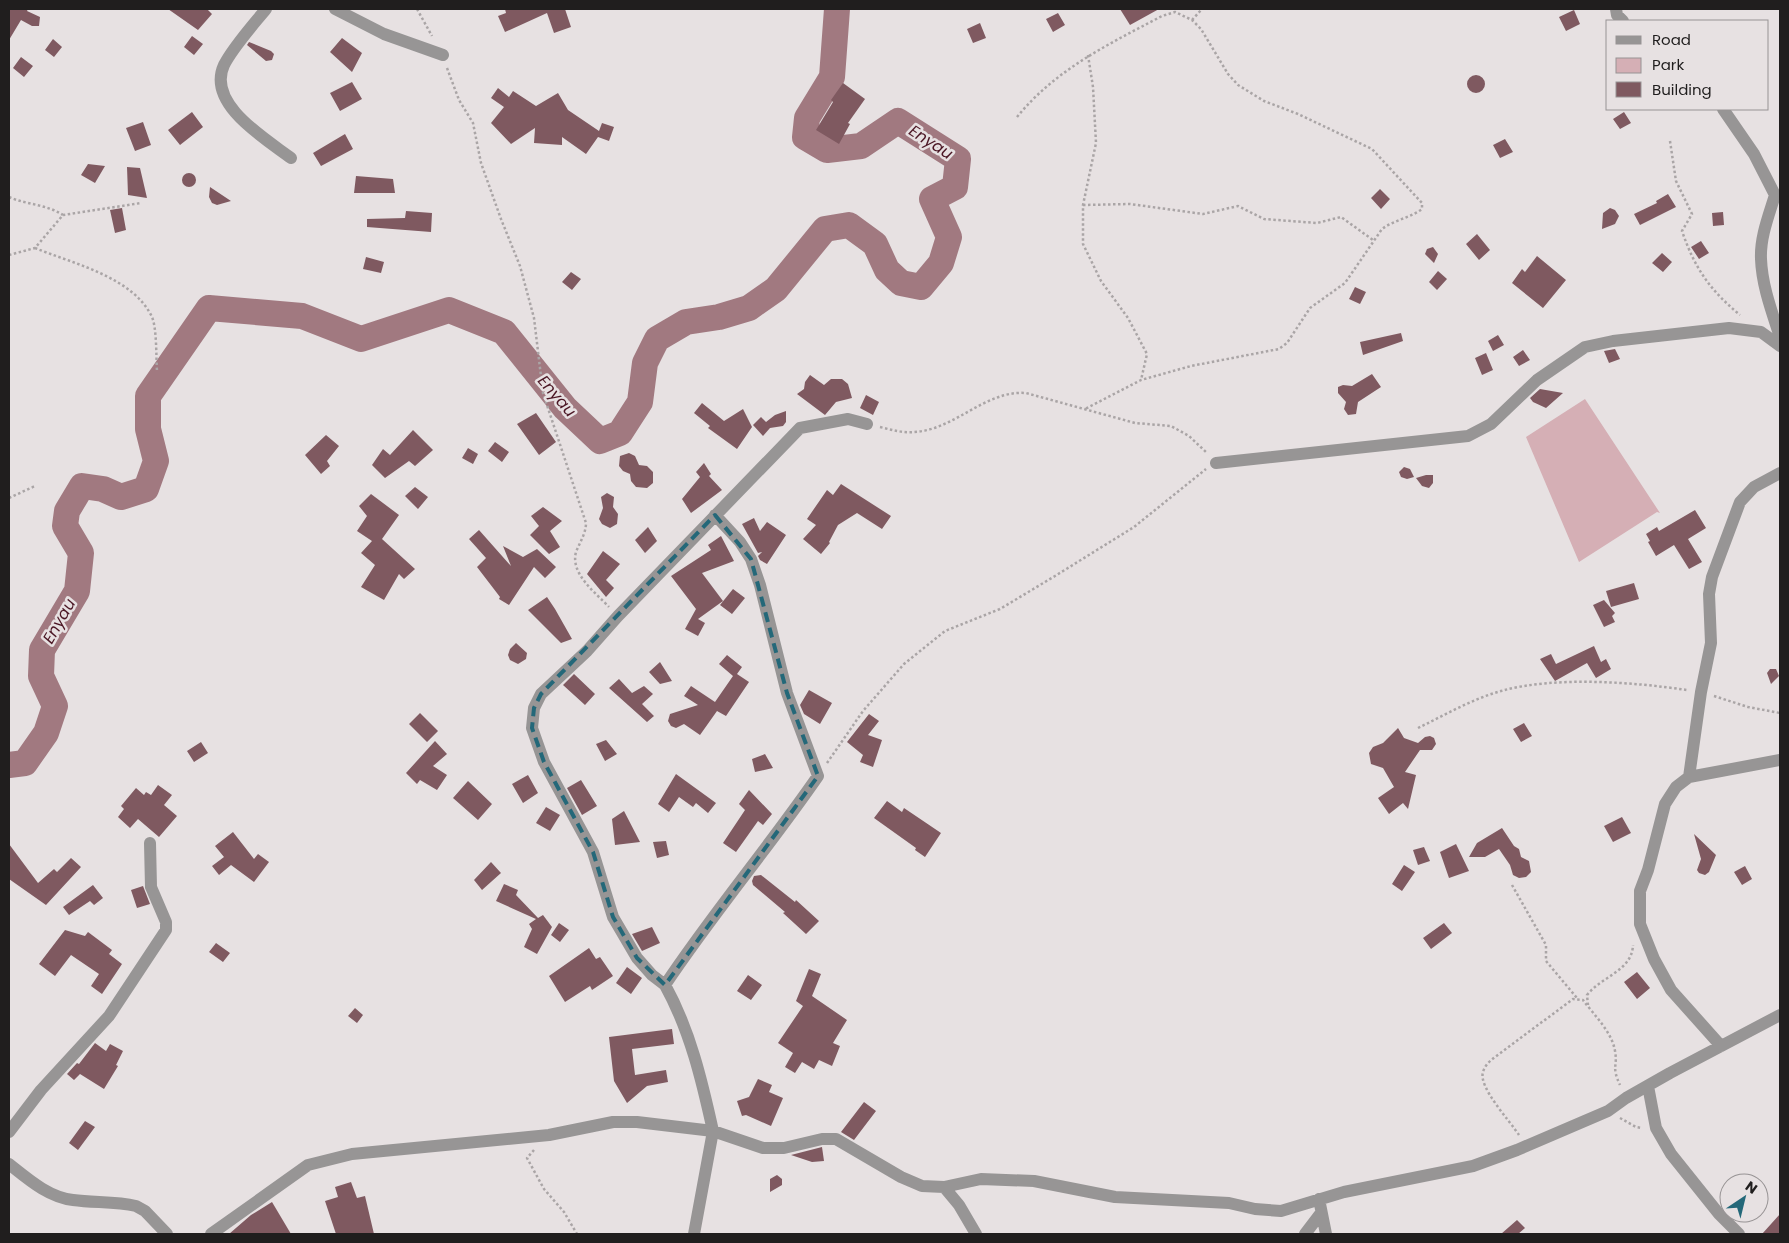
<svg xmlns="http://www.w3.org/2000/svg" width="1789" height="1243" font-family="Poppins,sans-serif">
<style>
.green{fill:#d5afb5}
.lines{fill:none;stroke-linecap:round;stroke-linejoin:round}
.river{stroke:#a17980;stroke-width:26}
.building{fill:#7f5960}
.path{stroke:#aaa5a6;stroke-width:2.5;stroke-dasharray:2.5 2.5;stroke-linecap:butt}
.minor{stroke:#979595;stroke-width:12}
.marked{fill:none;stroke:#246879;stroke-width:4;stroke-dasharray:10 6;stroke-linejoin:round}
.labels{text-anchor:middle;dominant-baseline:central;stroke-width:5;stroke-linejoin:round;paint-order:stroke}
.water-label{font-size:16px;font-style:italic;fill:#4b1624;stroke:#e7e1e2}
</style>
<rect width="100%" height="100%" fill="#e7e1e2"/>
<path class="green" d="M1585,399L1660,513L1657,512L1579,562L1526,437Z"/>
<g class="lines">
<path class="river" d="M9,765L25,763L46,733L55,706L41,676L42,650L77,591L81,553L65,526L67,511L82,486L103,489L121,497L146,489L156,461L148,429V396L209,308L302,316L361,339L449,310L504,332L565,408L600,441L620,433L640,402L645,363L657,339L686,322L719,317L749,308L776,289L825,229L849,225L875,244L887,270L901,283L921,287L941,263L949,237L932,199L955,187L958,159L898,121L861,146L827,150L805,137L807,118L832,77L837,9"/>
</g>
<path class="building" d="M9,9H28L27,11L40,17L39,26H32L21,20L9,40Z
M168,9H207L212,14L198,30Z
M505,9H565L571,27L554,33L547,13L505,32L498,16L506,13Z
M1120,9H1159L1130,25Z
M1574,10L1580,24L1566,31L1559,17Z
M1058,13L1065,25L1053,32L1046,19Z
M980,23L986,38L973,43L967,29Z
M192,36L203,44L194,55L184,47Z
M342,38L362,53L352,72L330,52Z
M53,39L62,47L54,57L45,50Z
M249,42L271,51L274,54L272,60L266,61L247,45Z
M21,57L33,66L24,77L13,68Z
M1467 84a9 9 0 1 1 18 0a9 9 0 1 1-18 0Z
M352,82L362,99L340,111L330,93Z
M843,83L865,99L848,123L850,124L839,144L816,130L833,102L831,100Z
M498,88L509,97L513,91L536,106L558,93L568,110L599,131L602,123L614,127L609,141L598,137L586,154L562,137V145L534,143L535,128L511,144L491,123L504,107L491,98Z
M192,112L203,127L180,145L168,130Z
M1624,112L1631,123L1620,129L1613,119Z
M143,122L151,145L135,151L126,128Z
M345,134L353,149L321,166L313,153Z
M1505,139L1513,152L1500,158L1493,145Z
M88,164L105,166L95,183L81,175Z
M127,167L140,168L147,198L128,195Z
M182 180a7 7 0 1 1 14 0a7 7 0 1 1-14 0Z
M356,176L393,179L395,193H354Z
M210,187L231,201L217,205L212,203L209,197Z
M1380,189L1390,199L1381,209L1371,198Z
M1668,194L1676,207L1640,225L1634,214L1657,203L1656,201Z
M122,208L126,230L115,233L110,210Z
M1610,208L1615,210L1619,216L1615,224L1602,229L1603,213Z
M406,211L432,213L431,232L367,227V219L405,218Z
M1723,212L1724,225L1713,226L1712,213Z
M1477,234L1490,250L1479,260L1466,244Z
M1701,241L1709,253L1699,259L1691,247Z
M1433,247L1438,254L1434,263L1425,254L1427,249Z
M1662,253L1672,262L1663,272L1652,263Z
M1537,256L1566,280L1543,308L1512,283L1522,269L1525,272Z
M366,257L384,262L381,273L363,269Z
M1438,271L1447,279L1437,290L1429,282Z
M571,272L581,279L572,290L562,282Z
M1355,287L1366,292L1360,304L1349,299Z
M1401,333L1403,341L1363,355L1360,342Z
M1498,335L1504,345L1493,351L1488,341Z
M1615,349L1620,359L1609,363L1604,351Z
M1523,350L1530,360L1519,366L1513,357Z
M1486,353L1493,370L1482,375L1475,358Z
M1372,374L1381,387L1358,402L1356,414L1348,415L1344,409L1346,402L1338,393V387L1343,385L1352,386Z
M810,375L824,385L831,379H842L848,384L852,398L836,402L825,415L797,394L804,389L805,382Z
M1540,389L1563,393L1546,408L1533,402L1530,398Z
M866,395L879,402L873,415L860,408Z
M702,403L724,421L743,409L752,427L737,449L708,428L710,426L694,413Z
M786,411V422L783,426L770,428L763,436L753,425L761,417L766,422L775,415Z
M536,413L556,442L539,455L517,424Z
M413,430L433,450L415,466L409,461L385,478L372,465L383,449L390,455Z
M326,435L339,446L327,461L330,466L321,474L305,455Z
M495,442L509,452L502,462L488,451Z
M468,448L478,454L473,464L462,458Z
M629,453L635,456L639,465L647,466L653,472V483L647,488L636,487L631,481L630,474L623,471L619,466L620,456Z
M704,463L711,474L709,476L722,490L691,513L682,499L700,477L696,472Z
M1404,467L1410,469L1414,477L1407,479L1401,477L1399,472Z
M1426,475H1433V483L1429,488L1422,486L1416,478Z
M841,484L891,516L882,529L857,513L838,525L829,542L830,543L821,554L803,539L816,525L807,519L827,490L833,495Z
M415,487L428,497L418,509L405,496Z
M607,493L614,497L613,507L618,514L617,524L610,528L602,524L599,519L603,508L601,497Z
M371,494L399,515L382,539L415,569L404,579L399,574L384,600L361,587L375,565L361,553L372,541L357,531L367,516L359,506Z
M543,507L562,521L550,531L560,547L549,554L530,535L539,526L531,516Z
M1695,510L1706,528L1688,539L1702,562L1689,569L1674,545L1656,556L1648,542L1650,541L1646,534L1657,527L1659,531Z
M754,518L760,531L767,522L786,535L767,564L760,560L758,556L762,552L758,553L742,524Z
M648,527L657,541L645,553L635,540Z
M479,530L511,566L503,546L523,557L537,549L556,567L545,578L534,567L509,605L499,599L500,597L477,567L486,558L469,539Z
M721,536L734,561L702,573L723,601L698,619L705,623L698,636L685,629L696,609L671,576L711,550L708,545Z
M603,551L620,564L606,580L614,588L606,597L587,574Z
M1634,583L1639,599L1611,607L1606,591Z
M733,589L745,598L732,614L720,605Z
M547,597L555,609L572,639L561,643L528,610Z
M1604,600L1615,613L1612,616L1615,622L1604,627L1593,605Z
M516,643L527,653L526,659L518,664L510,660L508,655L510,649Z
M1594,646L1601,662L1606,659L1611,669L1596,678L1587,663L1555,681L1540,659L1551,654L1556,664Z
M727,655L742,667L737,674L749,682L726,716L717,711L700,735L684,724L676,728L671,726L668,721L670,714L698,705L684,696L691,686L715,702L733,676L719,664Z
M660,662L672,681L660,684L649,672Z
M1770,669H1776L1779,676L1771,684L1767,673Z
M574,674L595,694L585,705L563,685Z
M619,679L632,693L644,686L653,694L642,704L654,716L647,722L609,688Z
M809,690L832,703L820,724L804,714L800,705Z
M420,713L438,731L427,742L409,724Z
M869,714L879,721L868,735L882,740L873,767L860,762L863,755L847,742Z
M1524,723L1532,736L1521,742L1513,729Z
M1398,728L1404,738L1418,743L1425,737L1430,736L1434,738L1436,744L1432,750H1420L1405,772L1416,775L1408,809L1403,803L1389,814L1378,798L1394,787L1383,768L1371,764L1369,753L1373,747L1383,743Z
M606,740L617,754L605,761L596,744Z
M435,741L447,754L433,766L447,775L437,790L420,780L417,784L406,773Z
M201,742L208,753L194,762L187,751Z
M765,754L773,768L755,772L752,759Z
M676,774L716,803L708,813L696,803L693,807L679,797L669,812L658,804Z
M528,775L538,793L523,803L512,784Z
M581,780L597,806L582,815L567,788Z
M468,781L492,804L478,820L453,798Z
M158,785L172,795L164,805L177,816L159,837L138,819L130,828L118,817L124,809L121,806L136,788L144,795L146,792L151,795Z
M749,790L772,814L763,825L758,821L736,852L723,843L745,810L739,804Z
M887,801L902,812L904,808L941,833L925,857L915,850L916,848L874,818Z
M546,807L560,815L550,831L536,823Z
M624,811L640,842L615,845L612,819Z
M1622,817L1631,833L1613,842L1604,826Z
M1502,828L1514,846L1519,849L1521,857L1529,861L1531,872L1526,877L1519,878L1513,875L1510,865L1499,849L1485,857H1469L1477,843Z
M233,832L254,859L258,854L269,862L254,882L231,865L219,875L212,866L224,857L215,846Z
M1694,834L1716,855L1709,872L1705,875L1699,873L1697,870L1701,859Z
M666,841L669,855L657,858L653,842Z
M9,844L38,883L54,869L57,872L71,858L81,867L46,905L9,879Z
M1456,844L1469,871L1449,878L1440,852Z
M1424,847L1430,861L1418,865L1413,850Z
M491,862L501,873L482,890L474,880Z
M1404,865L1415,872L1402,891L1392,884Z
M1745,866L1752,879L1742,885L1734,872Z
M761,875L795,902L796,900L819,921L806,934L783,913L785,912L753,885L752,881L754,876Z
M504,884L518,890L516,895L538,918L543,915L552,927L537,954L524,947L532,929L529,924L536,919L496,901Z
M93,885L103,898L94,905L90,901L69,915L63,907Z
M143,886L150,904L137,908L131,890Z
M559,923L569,930L560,942L551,935Z
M1444,923L1452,933L1431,949L1423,938Z
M652,927L660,943L642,951L632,934Z
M65,930L85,936L88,932L112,950L109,954L122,964L102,994L91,986L99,974L71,955L55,976L39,964Z
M216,943L230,953L223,962L209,952Z
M589,948L596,959L600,957L613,976L592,990L590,986L565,1002L549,976Z
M627,967L642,978L631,994L616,983Z
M809,969L821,974L812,996L847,1020L833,1043L840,1046L832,1066L819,1060L814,1069L802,1062L795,1073L785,1067L793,1053L778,1043L803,1006L796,1001Z
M1637,972L1650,988L1637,999L1624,982Z
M748,975L762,985L751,1000L737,991Z
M355,1008L363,1015L357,1023L348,1016Z
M672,1029L674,1044L632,1049L635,1075L666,1070L668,1082L647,1086L627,1103L614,1081L609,1037Z
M95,1043L106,1051L110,1044L123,1051L116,1065L118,1066L104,1089L80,1074L74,1080L67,1074L77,1063L79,1064Z
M758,1079L772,1085L769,1092L783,1098L771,1126L746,1115L742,1116L737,1101L749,1097Z
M864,1102L876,1111L854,1140L841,1132Z
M85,1121L95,1127L78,1150L69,1143Z
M822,1147L824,1161L812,1162L791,1155Z
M777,1175L782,1179V1185L770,1192V1179Z
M351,1182L357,1198L365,1196L374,1234H336L325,1201L338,1197L335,1187Z
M272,1202L291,1234H229L251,1215Z
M1780,1214V1234H1762Z
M1517,1220L1525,1228L1518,1234H1501Z"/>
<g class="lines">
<path class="path" d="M417,9L432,36
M1192,20L1202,9
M1088,55L1093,87L1096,143L1083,205V244L1101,281L1128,318L1147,354L1141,380
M447,68L459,100L473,123L481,163L501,219L520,266L534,318L543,393L586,523C586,533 580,542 576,552C570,574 596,593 609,607
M1017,117C1056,69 1109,44 1162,16L1175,12L1192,20L1201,29L1228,74L1238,85L1264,101L1298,114L1372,149L1422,203V209C1410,218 1394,220 1382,229L1345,283L1310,308L1287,343L1279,349L1191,366L1141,380L1085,409
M1670,141L1676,181L1692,214L1682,231C1695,269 1710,290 1740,315
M9,197C27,205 46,204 63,215
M1083,205L1130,204L1203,214L1238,206L1264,219L1317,223L1341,217L1373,240
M35,248C74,264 133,277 152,317C157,329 156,357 157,371
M9,255L35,248L63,215L141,203
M880,427C892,430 903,433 914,432C955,430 985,390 1026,393L1135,423L1171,426L1189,436L1207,453
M9,498L35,486
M1714,696L1748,707L1780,713
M1418,728C1445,715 1472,699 1501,691C1555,676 1632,682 1687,690
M827,763L863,711L904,664L945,631L1000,609L1055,576L1134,527L1206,469
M1512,885L1546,945V961L1577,998
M1588,1005L1587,995C1602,976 1632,971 1633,945
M1620,1118L1636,1127L1642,1128
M1519,1135C1510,1121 1478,1087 1483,1072C1485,1065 1490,1061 1495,1057L1573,999L1583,1000C1594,1015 1612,1032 1615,1051C1618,1067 1611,1066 1620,1085
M534,1150L527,1158L544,1189L564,1212L577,1234"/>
<path class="minor" d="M266,9C253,25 233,47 224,65C206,104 266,139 291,158
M335,9L384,34L443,55
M1616,9L1617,15L1623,21
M1723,109L1754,154L1775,195C1769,215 1760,237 1761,259C1762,286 1772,312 1780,337
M1216,463L1468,436L1491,424L1537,380L1585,347L1613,341L1729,328L1761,332L1780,346
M715,515L740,542L751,559L760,585L787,693L818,776C769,847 713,913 665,985C690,1030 702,1081 713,1131L763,1148H784L822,1139H836L901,1177L922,1186L944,1187L981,1179L1034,1181L1115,1197L1229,1203L1255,1209L1281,1211L1344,1192L1473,1166L1517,1150L1608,1111L1626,1098L1670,1073L1780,1015
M1689,777L1701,692L1711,643L1709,594L1712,577L1740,502L1754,487L1780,473
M665,985L652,975L637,958L613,917L593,852L544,762L532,728L534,708L541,694L587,651L618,616L800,428L848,419L867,424
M1721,1046L1671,990L1654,959L1640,924V891L1648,870L1665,804L1676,787L1689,777L1780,760
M1648,1086L1656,1128L1671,1154L1719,1214L1739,1234
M9,1132L41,1090L109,1016L166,930V922L151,887L150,843
M9,1164C28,1179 48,1197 73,1200C94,1203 115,1201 136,1206L145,1211L167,1234
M944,1187L959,1205L976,1234
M1319,1199L1326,1234
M211,1234L308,1165L352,1154L549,1135L613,1122H637L713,1131L694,1234
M1305,1234L1321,1213"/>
</g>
<path class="marked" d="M715,515L751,559L787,693L818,776L665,985L637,958L613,917L593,852L544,762L532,728L534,708L541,694Z"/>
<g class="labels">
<g class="water-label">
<text transform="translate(931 142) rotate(33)">Enyau</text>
<text transform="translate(557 396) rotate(49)">Enyau</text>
<text transform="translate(59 621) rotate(-60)">Enyau</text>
</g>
</g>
<rect width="1789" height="1243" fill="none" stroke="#201e1e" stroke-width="20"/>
<rect x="1606" y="20" width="162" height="90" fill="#e7e1e2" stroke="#979394"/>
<rect x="1616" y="36" width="25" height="8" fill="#979595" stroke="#979394"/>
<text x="1652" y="45" font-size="15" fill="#201e1e">Road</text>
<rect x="1616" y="58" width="25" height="15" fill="#d5afb5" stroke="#979394"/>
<text x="1652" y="70" font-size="15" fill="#201e1e">Park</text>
<rect x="1616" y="82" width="25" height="15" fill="#7f5960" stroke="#979394"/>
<text x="1652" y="95" font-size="15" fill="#201e1e">Building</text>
<g transform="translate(1744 1198) rotate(35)"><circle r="24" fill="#e7e1e2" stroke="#979394"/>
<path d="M0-4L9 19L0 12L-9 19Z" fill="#246879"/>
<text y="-8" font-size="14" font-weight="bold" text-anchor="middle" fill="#201e1e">N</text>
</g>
</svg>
